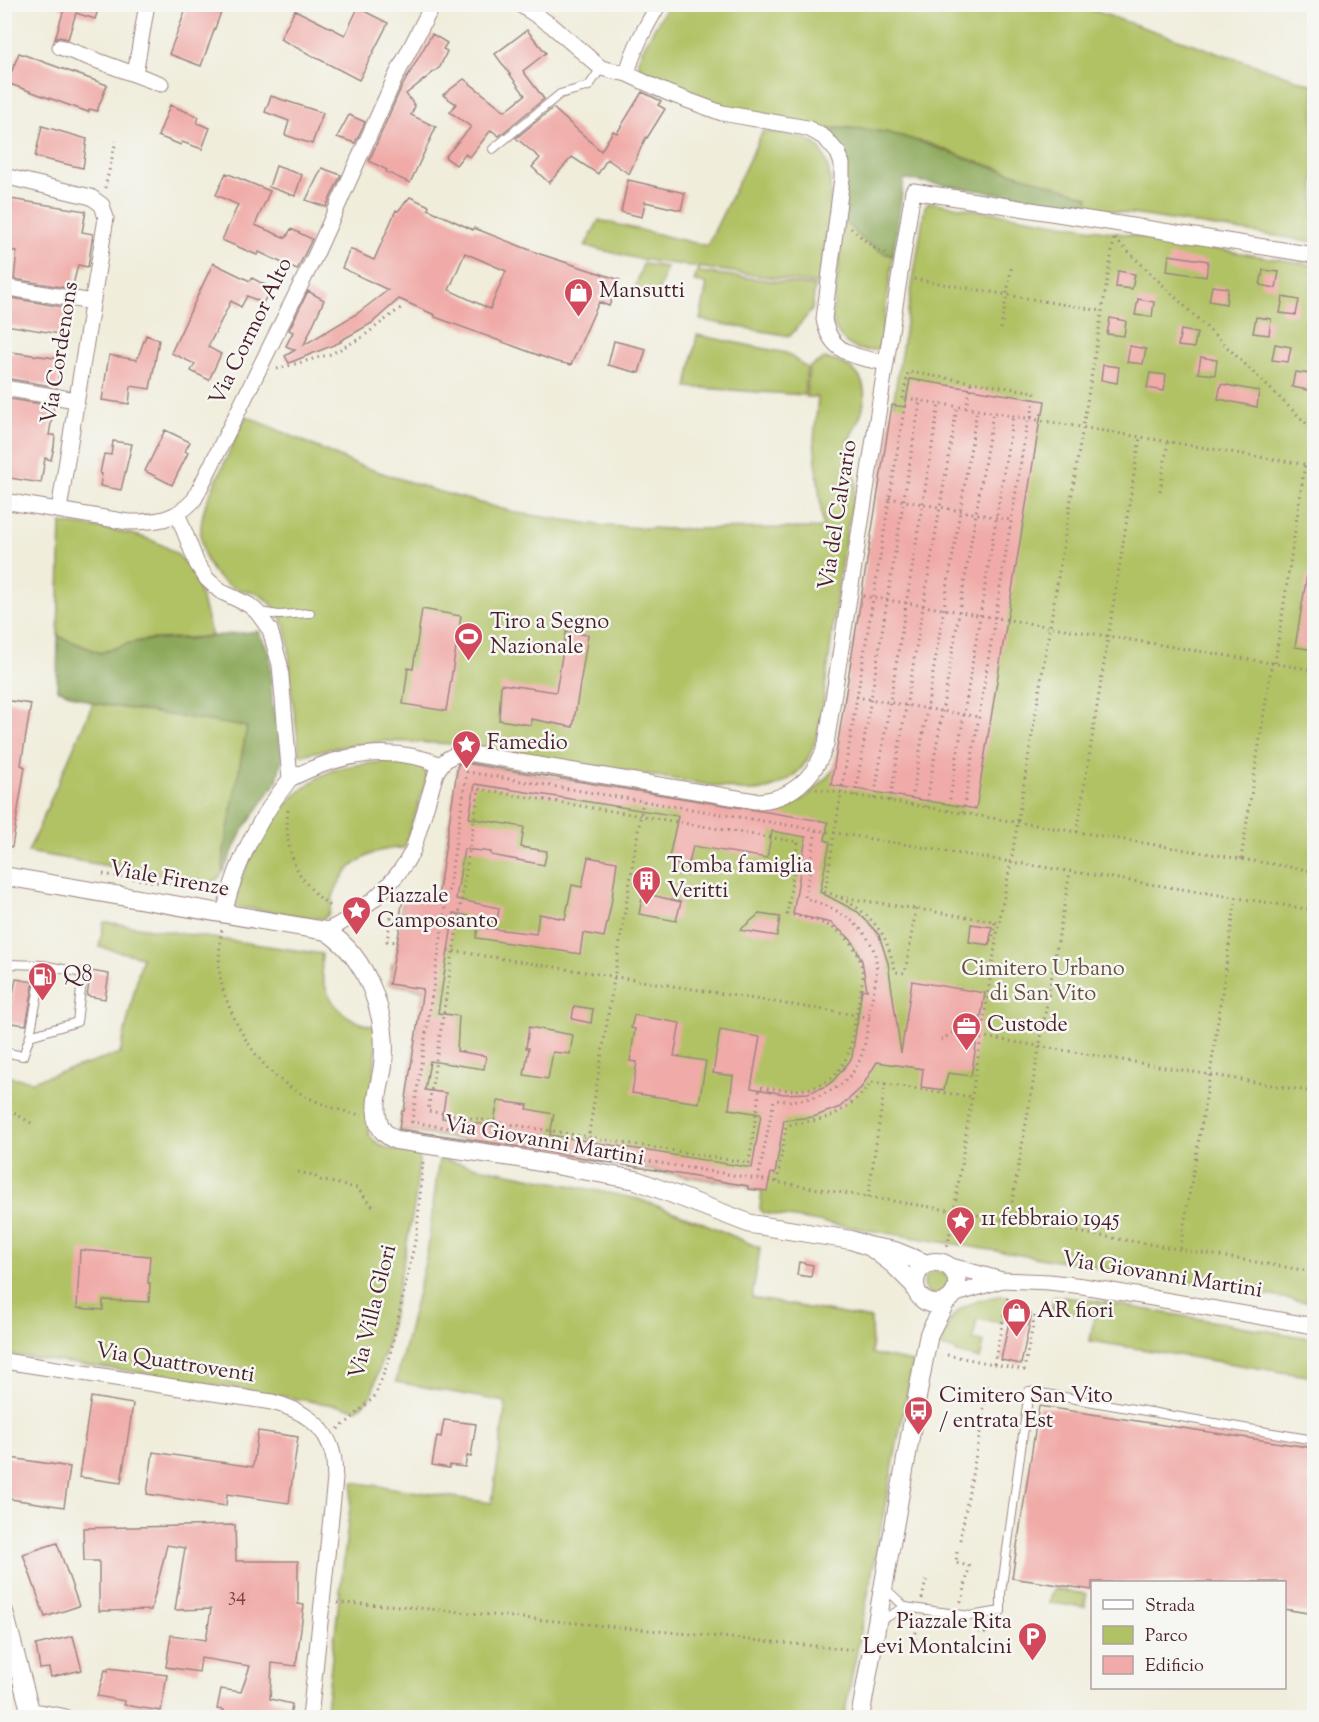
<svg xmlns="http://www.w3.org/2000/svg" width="1319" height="1722" font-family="'Sorts Mill Goudy',serif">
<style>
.green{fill:#b1c265;stroke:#7e7048;stroke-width:1.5}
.forest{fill:#8ca85a;stroke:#6b6442;stroke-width:1.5}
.building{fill:#f0aba8;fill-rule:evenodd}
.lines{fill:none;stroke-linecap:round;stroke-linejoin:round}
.service-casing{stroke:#9d8683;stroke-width:10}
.minor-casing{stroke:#9d8683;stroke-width:17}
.tertiary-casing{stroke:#9d8683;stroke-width:20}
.path{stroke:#9d8683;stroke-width:3;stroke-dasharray:1.5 4.5;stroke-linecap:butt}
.service{stroke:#fff;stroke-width:8}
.minor{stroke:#fff;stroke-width:15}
.tertiary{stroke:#fff;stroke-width:18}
.labels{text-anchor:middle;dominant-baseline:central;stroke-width:5;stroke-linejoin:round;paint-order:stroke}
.number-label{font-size:20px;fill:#74424a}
.poi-label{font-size:22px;fill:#4a1f2b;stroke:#f6f6f2;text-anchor:start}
.street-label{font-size:22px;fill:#4a1f2b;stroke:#f6f6f2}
.park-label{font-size:22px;fill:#69503c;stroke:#f6f6f2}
</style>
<rect width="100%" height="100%" fill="#f6f6f2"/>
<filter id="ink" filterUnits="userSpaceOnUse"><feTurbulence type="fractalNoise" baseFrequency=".0167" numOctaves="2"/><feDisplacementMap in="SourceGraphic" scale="12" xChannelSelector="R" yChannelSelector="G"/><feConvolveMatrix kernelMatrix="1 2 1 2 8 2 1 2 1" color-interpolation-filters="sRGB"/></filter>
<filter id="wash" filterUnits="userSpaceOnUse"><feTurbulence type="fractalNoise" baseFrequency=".008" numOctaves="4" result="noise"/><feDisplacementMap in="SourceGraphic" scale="24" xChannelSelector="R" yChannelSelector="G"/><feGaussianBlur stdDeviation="1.35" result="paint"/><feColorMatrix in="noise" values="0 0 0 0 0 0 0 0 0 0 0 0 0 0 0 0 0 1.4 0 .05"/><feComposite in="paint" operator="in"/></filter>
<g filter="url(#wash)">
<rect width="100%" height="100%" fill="#f0eddb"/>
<path class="green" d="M668,5H1077L1314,85V242L1087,207L1088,197L972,160L925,142L849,128L823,129L762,117L697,98L645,75L640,70L638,60L645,44Z
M763,131C778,133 795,133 809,140C848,160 823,248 818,284L639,259L585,246L599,220L707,246Z
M929,202L1314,265V1303L764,1213L760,1209L762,1191L748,1189L747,1186L399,1130L402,1111H404L423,990L389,984L392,964H394L402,917H400L403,898L437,903L459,761L770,813C799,807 815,791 834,769L925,206Z
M844,221L873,247L893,256L880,349C855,355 837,341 832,318Z
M643,264L667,267L658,293L635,288Z
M698,268L700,272L815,286L812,310L790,336L700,320L707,284L694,282Z
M697,335L786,353L807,368L804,395L687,387Z
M824,359C856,363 872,382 861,414C857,426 848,437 846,449C844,459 850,462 854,470C855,474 856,480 856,484C851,511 845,538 841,565C835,606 831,646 825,687C822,712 819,740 806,762C793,781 770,792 747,791L455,744L385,741L350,745L300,755C297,730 293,706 290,681C289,662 291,640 283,622C279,611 269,600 259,595C252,591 244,591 237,589C201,575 195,536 206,503L246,416L355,464L437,491L517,513L605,526L669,529L823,528L814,441L818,397H806L809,367Z
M61,523C102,529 166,531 191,570C199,583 207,621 212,636C193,639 174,637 155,639C136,640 118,647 100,653L58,636Z
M93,703L247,727L224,851C223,868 226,881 205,883L28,852Z
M389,761C404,762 423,759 427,778L404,848C373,847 345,864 334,894C331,903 332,914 323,919L237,907L234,903C246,855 285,789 334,770C350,764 371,764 389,761Z
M104,922L322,954C318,992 339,1022 378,1027L369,1135C382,1152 400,1151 420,1153L415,1202L387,1344L371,1396L357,1409L150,1374L5,1354V1076L32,1081L120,1054L142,957L99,947Z
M439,1159L638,1199L701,1222L760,1248L752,1298L871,1319L872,1354L913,1362L844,1717L679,1718L633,1711L632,1718L325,1717L353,1482L492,1503L506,1402L396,1382L427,1254Z
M924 1283a12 12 0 1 1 24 0a12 12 0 1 1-24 0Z
M999,1296H1008L1002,1323L977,1319L973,1340L984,1342L980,1359L956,1353V1350L941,1347C948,1310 964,1302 999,1296Z
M1054,1296L1097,1301L1314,1339V1377L1090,1341L1094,1317L1051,1310Z
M1054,1589L1086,1594L1085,1607L1049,1603L1051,1593Z"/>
<path class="forest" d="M849,128C895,129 931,146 974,161C1012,174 1051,183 1089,197L1087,207L904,179L893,256C873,251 858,235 844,221L846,152L834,137L823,129Z
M258,631L270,654L272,702L282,758L277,781L241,833L223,872L224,851L247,727L93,703L57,689L58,636L100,653L130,643L155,639H189Z"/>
<g id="blocks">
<path class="building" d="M59,4H100L95,19L76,13L68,39L59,37L55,39L64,9L59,7Z
M188,4H224L201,66L169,54Z
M358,8L388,23L359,80L280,39L295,10L345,35Z
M527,30L546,53L523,71L544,99L499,136L491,130L470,157L465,154L456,165L445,157L471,127L450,112L456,104L443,95L464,79L505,111L525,95L495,54Z
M432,34L447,43L443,49L447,51L440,67L406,94L415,106L411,115L436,127L410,183L386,172L387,170L369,161L401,88Z
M19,53L107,85L97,111L90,109L88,112L7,83Z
M642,92L661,101L658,105L665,109L647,138L646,137L629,174L607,159L598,174L572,157L549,183L532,167L540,158L516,138L553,108L601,151L613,131L617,133Z
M271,96L323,113L312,144L285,135L289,121L265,112Z
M170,105L199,117L197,123L210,128L202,149L182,142L181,145L158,136Z
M349,115L365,122L355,143L337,137Z
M42,126L87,139L83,168L35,157Z
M276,166L302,175L295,196L269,187Z
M322,168L341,175L326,207L306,200Z
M226,173L270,191L255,225L286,238L291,229L312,239L297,270L259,252L257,255L222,240L238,205L216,195Z
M628,180L685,193L681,210L645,202L642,217L621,212Z
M410,197L429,206L428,209L473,230L474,228L540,254L620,280L609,306L599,302L571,365L554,361L435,317V315L399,299L372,323L340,341L341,342L289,363L285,356L295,350L286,346L293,332L289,330L308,291L324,300L304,345L358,313L388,290L342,268L350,249L374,260L396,210L398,211ZM465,253L506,271L490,309L449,290Z
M4,198L86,211L82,232L93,234L88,267L78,265L72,289L14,279L17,251L4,250Z
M1169,255L1208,261L1206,277L1167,271Z
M213,263L250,281L252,278L271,288L263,303L247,296L241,307L231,301L208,347L221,354L209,380L191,371L195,364L171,353Z
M1263,270L1279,272L1276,288L1260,285Z
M1118,271L1135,274L1132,289L1116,287Z
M1212,286L1228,288L1226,304L1209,301Z
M1283,297L1299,300L1296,315L1280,313Z
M12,298L69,308L65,335L6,325Z
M1138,299L1154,302L1152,317L1135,315Z
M1256,317L1271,319L1269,335L1253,333Z
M1110,318L1126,321L1124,336L1107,334Z
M1181,330L1197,333L1194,348L1178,346Z
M146,335L159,340L150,389L131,386L129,404L102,400L109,355L137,360Z
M614,341L646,349L639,373L608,365Z
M1275,344L1291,347L1288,362L1272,360Z
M1130,346L1146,349L1143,364L1127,362Z
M4,351L61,359L57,387L4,378Z
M1201,357L1217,360L1215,375L1198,373Z
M1103,365L1119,367L1117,383L1101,380Z
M1295,372L1310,374L1308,390L1292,387Z
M1150,373L1166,375L1164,391L1147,388Z
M910,379L1045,401L1043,414H1041L976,809L831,785L892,405L905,407Z
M1221,384L1259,391L1257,407L1218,399Z
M4,398L54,406L49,435H55L54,447L51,460L45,458L41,483L4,477Z
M165,430L190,442L185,451L188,453L172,485L145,471Z
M113,441L132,444L121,490L100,486L102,474L100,473L104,454L111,455Z
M1307,575L1314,576V614L1311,635H1314V650L1295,647Z
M422,609L461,616L446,711L403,704L408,668L413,669Z
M566,632L588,635L573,727L531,719V725L499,720L501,684L556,692Z
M4,700L31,704L21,765L25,767L12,847L4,846Z
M466,763L828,822L825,840L830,842L820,892L858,912L879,935L888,963L901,1053L912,981L985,993L971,1076L948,1073L944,1090L921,1087L923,1069L877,1062L861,1088L840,1107L813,1117L784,1120L775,1174L771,1173L767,1191L748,1189V1186L514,1146L399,1129L402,1111H404L423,989L389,984L402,917H400L403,898L437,903L458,764ZM475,784L678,816L668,862L688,867L693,846L767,858L772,831L806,837L793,914L831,923L846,935L853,942L862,961L867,990L862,989L852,1057L849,1062L833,1081L826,1086L808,1093L784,1094L751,1088L760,1037L720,1030L713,1073L733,1076L729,1109L761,1114L752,1168L550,1135L554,1114L527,1109L528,1105L498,1101L493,1126L442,1118L446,1093L425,1090L430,1061L484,1069L486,1056L457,1051L459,1016L438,1013L454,913L497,922L499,908L456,899L464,849L491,852V855L544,865L547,851L521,847L524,827L469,818Z
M588,857L617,862L611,905L604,937L583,933L580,954L476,938L478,927L536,934L539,914L565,919L572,885L582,887Z
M643,893L681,902L676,921L639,914Z
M759,914L780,917L777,936L740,930Z
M971,924L992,927L989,945L969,942Z
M91,971L109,974L105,999L87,996Z
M16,979L34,982L26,1025L4,1022V1003L11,1004Z
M574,1006L593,1009L591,1023L572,1019Z
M634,1015L680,1023L674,1056L706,1061L699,1103L632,1093L637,1062L630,1061L635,1029L631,1028Z
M529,1027L573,1035L570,1054L553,1052L548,1079L524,1075L529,1048H526Z
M80,1250L150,1256L148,1283H150L149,1302L103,1300V1310L77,1308Z
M799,1262L813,1265L811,1277L797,1275Z
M1011,1312L1031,1317L1021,1364L1001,1360Z
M91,1397L133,1404L121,1483L79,1477Z
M1039,1406L1314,1448V1614L1284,1609V1582H1092V1590L1012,1578Z
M444,1420L476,1424L471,1457L467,1456L465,1467L449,1465V1468L432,1465L437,1436L441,1437Z
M258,1431L298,1437L289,1503L227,1494L226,1506L147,1494L153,1452L253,1467Z
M4,1457L70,1467L64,1507L4,1498Z
M235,1525L236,1561H298V1604L304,1605L296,1666L272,1663L270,1699L292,1704L290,1718H222L224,1710L217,1709L221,1689L241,1692L250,1666L201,1658L199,1672L166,1667L171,1635L206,1640L211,1609L175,1610L185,1548L167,1545L151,1610L99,1611V1561H84L83,1528Z
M57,1543L79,1606L45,1617L23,1554Z
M73,1636L82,1670L51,1677L49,1668L40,1669L36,1645Z
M108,1668L167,1675L161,1711L124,1705L125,1701L97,1696L105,1670L108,1671Z"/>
</g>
</g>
<g filter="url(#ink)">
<use href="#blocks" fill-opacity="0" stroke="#9d8683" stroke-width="1.5"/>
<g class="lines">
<defs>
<path id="service" d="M493,149L560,94L589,86L601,68
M259,612L279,615L310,613
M5,981L8,964L43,965
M4,1052L23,1056L30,1036L43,965L83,973L77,1022L30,1036
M885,1588L905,1607L970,1616L1001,1611V1593L1029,1391L1314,1440
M880,1621L905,1607"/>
<path id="minor" d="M519,4L551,25L601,68L627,74L668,93L722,113L807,128L815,132L825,138L838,153L842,164V178L824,319C830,354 856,357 886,363
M60,47L161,84
M135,74L147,4
M627,74C633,49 646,26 659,4
M4,176L91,197L102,205L106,218L59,510
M4,287L92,302
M4,388L76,400
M4,501L128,522C156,522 174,521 194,500L316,254L395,78L433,4
M178,515L197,564L207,579L220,591L249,605L257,612L270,630L280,665L290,779C259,818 235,865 224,914
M290,779C337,754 390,744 441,765
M326,931C360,915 396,884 413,850L436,773C443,760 452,753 467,753L755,801C789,801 816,777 826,744L913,191L1314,255
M944,1264L1002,1280L1049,1282L1083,1286L1314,1326
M953,1295L1002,1280
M4,1361L272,1402C300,1409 327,1425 333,1455C335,1462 334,1471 335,1479L310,1718"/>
<path id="tertiary" d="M4,876L326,931C369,958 388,1017 383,1065C381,1082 373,1104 378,1120C380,1131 387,1136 396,1140L512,1157L636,1180L751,1224L851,1240L868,1246L895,1251L927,1264
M872,1248L893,1264L915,1286
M915 1283a21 21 0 1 1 42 0a21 21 0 1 1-42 0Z
M4,1612L32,1718
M31,1712L64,1718
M860,1718L923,1364L929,1334L946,1301"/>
</defs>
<use href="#service" class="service-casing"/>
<use href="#minor" class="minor-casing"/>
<use href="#tertiary" class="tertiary-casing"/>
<path class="path" d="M105,188L116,141
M851,228L873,247L889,255
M1115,239L1310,427
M914,279L1102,311
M1001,329L1012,264
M277,369L331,354L361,338L402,307
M906,398L1314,466
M966,408L971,382
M1310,427L1314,402
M1160,491L1168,441
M889,498L1011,520
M863,596L1314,670
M1275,663L1305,464
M856,697L979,717
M479,789L798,842L787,914C825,920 860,933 863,977L851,1045C837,1092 803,1094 760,1087L749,1163L428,1111Z
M816,789L1314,871
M855,796L920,401
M874,799L939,404
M890,801L957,407
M911,805L977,410
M926,807L993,413
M288,810C284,854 297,881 331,907
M948,811L1013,416
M963,813L1028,418
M1077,832L1140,437
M1241,859L1272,662
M103,874L215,891
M841,897L999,922
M916,909L905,973L896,972C892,961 889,947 884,937C871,915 849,899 825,892L906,398H903L908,372L1035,392L1031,419
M1314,910L1011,862L999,922L954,1211L1314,1272
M391,917L387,941L398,942
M222,930C219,946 218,965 221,981C228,1014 254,1061 282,1081C305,1099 333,1110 362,1115
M990,940H992L995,921
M448,950L874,1018
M941,1040L954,1032L1314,1092
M885,1084L973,1097
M4,1107L31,1123
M448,1128L412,1122L467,772L1011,862L1114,239
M573,1149L954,1211L948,1244L946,1248
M586,1151L643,801
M298,1172L313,1175L320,1180L357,1188L375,1209
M758,1179L774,1100C808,1104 848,1092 861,1057C867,1040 868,1020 871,1003C875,984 881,963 871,944C857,918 832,907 805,898L816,830
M777,1182L786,1127C795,1121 808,1122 818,1120C840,1115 858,1099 872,1082L885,1084L868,1197
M1009,1220L1070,872
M1180,1248L1210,1075L1236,898
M947,1355L1024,1370L1035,1315L1005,1310
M994,1364L1008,1296
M338,1429L350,1420L375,1396L389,1360L417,1232L423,1161
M960,1540L989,1384
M957,1552L956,1563L969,1566L963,1598L959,1604
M922,1599L926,1580
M337,1603L388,1605L856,1650
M978,1632L985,1633V1629
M913,1651L918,1620"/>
<use href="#service" class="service"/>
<use href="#minor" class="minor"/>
<use href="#tertiary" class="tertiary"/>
</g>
</g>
<defs>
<symbol id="shop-pin" viewBox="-11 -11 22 30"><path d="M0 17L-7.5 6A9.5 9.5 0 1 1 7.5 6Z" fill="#d1495b" stroke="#f6f6f2"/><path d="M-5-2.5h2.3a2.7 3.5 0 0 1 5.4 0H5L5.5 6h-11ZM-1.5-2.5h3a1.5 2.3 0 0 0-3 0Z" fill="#fff"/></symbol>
<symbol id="stadium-pin" viewBox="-11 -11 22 30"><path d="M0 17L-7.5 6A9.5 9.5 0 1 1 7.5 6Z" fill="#d1495b" stroke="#f6f6f2"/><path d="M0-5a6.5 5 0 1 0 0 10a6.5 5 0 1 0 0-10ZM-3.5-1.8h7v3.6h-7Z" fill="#fff"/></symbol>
<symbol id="sight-pin" viewBox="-11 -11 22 30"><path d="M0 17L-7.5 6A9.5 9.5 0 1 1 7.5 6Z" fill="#d1495b" stroke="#f6f6f2"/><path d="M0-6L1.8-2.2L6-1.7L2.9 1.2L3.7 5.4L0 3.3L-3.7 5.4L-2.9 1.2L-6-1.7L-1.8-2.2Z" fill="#fff"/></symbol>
<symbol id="building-pin" viewBox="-11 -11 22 30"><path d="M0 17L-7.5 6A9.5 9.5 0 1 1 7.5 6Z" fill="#d1495b" stroke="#f6f6f2"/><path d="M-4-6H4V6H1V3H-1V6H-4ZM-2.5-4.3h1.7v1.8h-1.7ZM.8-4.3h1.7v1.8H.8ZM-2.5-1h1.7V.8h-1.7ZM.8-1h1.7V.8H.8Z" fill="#fff"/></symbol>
<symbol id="fuel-pin" viewBox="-11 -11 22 30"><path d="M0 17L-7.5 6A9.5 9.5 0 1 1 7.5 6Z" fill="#d1495b" stroke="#f6f6f2"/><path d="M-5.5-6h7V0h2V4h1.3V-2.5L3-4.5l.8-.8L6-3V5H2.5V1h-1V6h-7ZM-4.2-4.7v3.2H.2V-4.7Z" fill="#fff"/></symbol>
<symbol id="office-pin" viewBox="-11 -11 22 30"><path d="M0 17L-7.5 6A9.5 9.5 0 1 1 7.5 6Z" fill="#d1495b" stroke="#f6f6f2"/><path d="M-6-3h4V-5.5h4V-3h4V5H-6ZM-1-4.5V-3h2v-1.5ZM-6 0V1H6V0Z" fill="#fff"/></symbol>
<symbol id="bus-pin" viewBox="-11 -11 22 30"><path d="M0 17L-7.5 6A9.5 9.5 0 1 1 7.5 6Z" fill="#d1495b" stroke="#f6f6f2"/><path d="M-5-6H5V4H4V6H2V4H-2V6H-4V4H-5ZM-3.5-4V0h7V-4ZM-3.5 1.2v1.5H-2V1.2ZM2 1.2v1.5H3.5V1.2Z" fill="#fff"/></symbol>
<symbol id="parking-pin" viewBox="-11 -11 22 30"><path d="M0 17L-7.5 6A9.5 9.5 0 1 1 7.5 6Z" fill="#d1495b" stroke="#f6f6f2"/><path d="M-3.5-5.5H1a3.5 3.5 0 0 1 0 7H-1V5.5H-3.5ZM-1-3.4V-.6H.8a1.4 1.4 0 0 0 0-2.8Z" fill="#fff"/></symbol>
</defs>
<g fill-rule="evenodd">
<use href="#shop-pin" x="562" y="276" width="33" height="45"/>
<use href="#stadium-pin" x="452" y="620" width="33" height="45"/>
<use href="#sight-pin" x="450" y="728" width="33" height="45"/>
<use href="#building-pin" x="630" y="864" width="33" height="45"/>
<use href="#sight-pin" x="340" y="894" width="33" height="45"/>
<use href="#fuel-pin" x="26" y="960" width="33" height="45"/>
<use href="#office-pin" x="950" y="1010" width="33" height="45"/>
<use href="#sight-pin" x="944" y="1204" width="33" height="45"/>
<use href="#shop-pin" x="1000" y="1296" width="33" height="45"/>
<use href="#bus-pin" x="902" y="1394" width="33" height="45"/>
<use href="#parking-pin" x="1016" y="1620" width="33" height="45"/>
</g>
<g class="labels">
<g class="number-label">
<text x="237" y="1596">34</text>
</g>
<g class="poi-label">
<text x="599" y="292">Mansutti</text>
<text x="490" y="623">Tiro a Segno<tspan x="490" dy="25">Nazionale</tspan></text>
<text x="487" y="744">Famedio</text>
<text x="667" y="867">Tomba famiglia<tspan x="667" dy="25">Veritti</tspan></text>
<text x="377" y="897">Piazzale<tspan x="377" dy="25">Camposanto</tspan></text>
<text x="63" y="976">Q8</text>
<text x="987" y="1026">Custode</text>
<text x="981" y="1220">11 febbraio 1945</text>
<text x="1037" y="1312">AR fiori</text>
<text x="939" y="1397">Cimitero San Vito<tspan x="939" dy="25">/ entrata Est</tspan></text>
<text x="1012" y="1623" text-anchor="end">Piazzale Rita<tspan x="1012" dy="25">Levi Montalcini</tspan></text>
</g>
<g class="street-label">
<text transform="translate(252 332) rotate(-64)">Via Cormor Alto</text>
<text transform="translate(61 353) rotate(-81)">Via Cordenons</text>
<text transform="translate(839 515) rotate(-81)">Via del Calvario</text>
<text transform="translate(169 880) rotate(10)">Viale Firenze</text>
<text transform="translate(544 1142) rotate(10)">Via Giovanni Martini</text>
<text transform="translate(1162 1276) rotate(9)">Via Giovanni Martini</text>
<text transform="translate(374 1312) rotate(-76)">Via Villa Glori</text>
<text transform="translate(175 1364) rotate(9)">Via Quattroventi</text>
</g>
<g class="park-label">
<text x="1043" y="970">Cimitero Urbano<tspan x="1043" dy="25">di San Vito</tspan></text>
</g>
</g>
<rect width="1319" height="1722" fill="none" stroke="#f6f6f2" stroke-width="24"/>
<rect x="1091" y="1581" width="195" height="108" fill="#f6f6f2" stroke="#b1a0a2" stroke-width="1.5"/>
<rect x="1103" y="1600" width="30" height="9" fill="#ffffff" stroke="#b1a0a2" stroke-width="1.5"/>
<text x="1145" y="1611" font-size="18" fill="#4a1f2b">Strada</text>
<rect x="1103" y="1626" width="30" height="18" fill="#b1c265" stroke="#b1a0a2" stroke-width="1.5"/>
<text x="1145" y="1641" font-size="18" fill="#4a1f2b">Parco</text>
<rect x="1103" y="1656" width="30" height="18" fill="#f0aba8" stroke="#b1a0a2" stroke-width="1.5"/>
<text x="1145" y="1671" font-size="18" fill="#4a1f2b">Edificio</text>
</svg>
